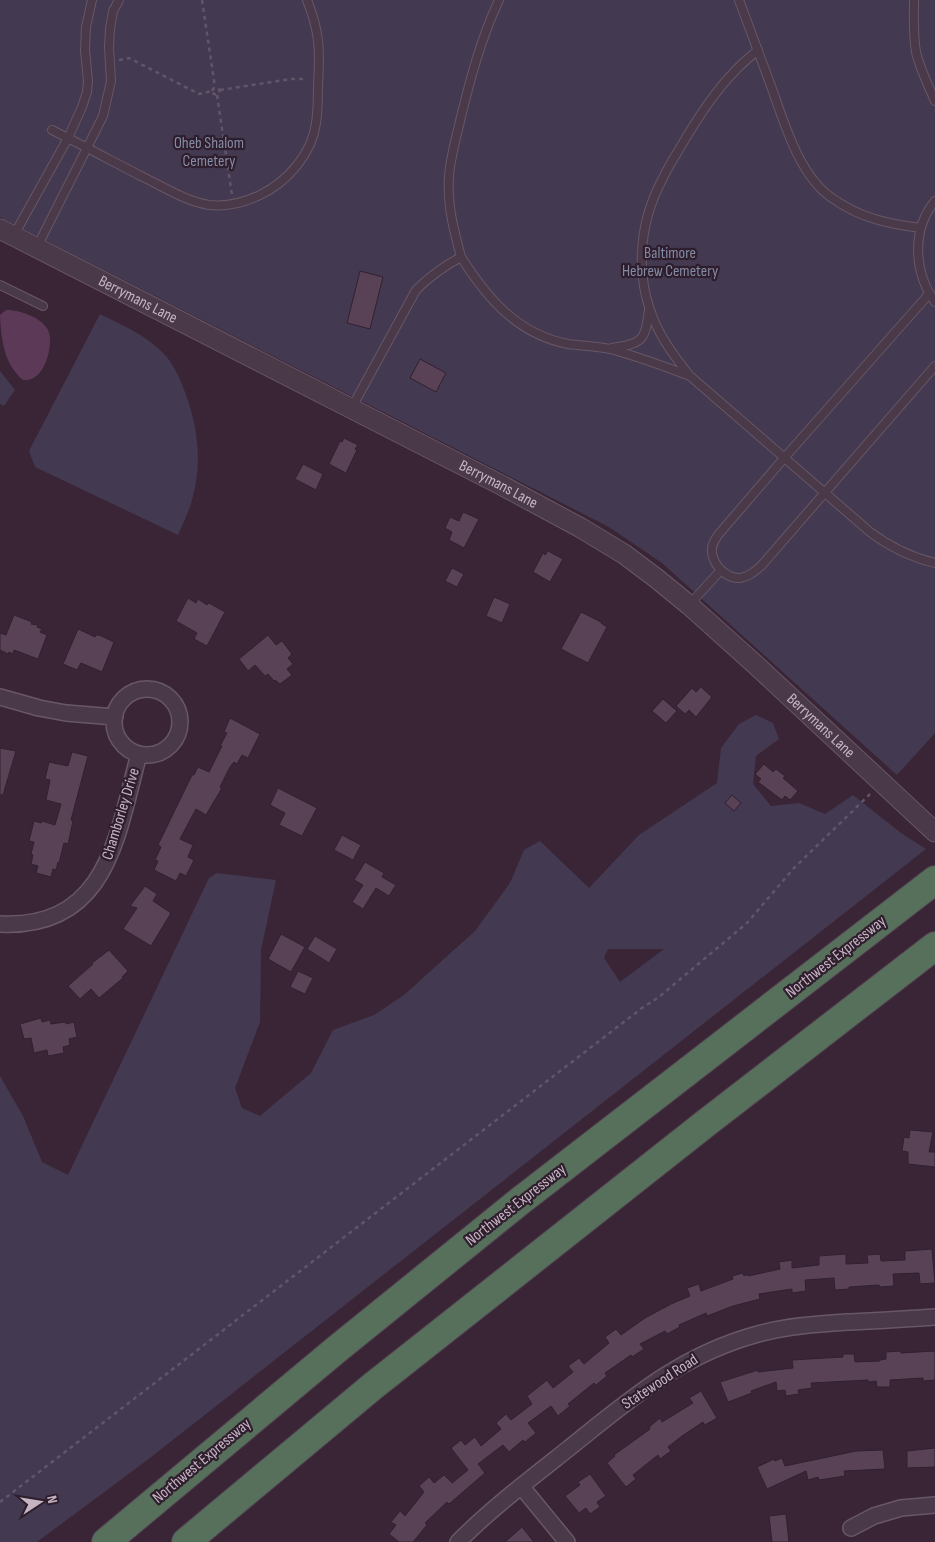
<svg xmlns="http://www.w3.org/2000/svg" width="935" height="1542" font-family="'Sofia Sans Condensed',sans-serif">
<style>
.green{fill:#433a51;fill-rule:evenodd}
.water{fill:#5d3958}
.building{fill:#594256;stroke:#31202f}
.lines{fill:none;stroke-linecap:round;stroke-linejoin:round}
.service-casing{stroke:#685766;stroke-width:10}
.minor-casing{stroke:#685766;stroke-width:18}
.tertiary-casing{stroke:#685766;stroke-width:21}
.motorway-casing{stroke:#524150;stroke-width:30}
.path{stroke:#625567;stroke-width:2.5;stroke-dasharray:4 4;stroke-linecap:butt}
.service{stroke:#4a3948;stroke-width:8}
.minor{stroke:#4a3948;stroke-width:15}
.tertiary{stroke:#4a3948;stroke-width:19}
.motorway{stroke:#57705b;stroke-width:28}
.labels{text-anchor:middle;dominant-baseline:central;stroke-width:4.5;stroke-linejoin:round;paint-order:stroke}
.park-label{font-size:16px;fill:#848ba5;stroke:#2f1e2d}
.street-label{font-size:16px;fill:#c6b4c3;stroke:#2f1e2d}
</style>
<rect width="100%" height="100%" fill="#3a2537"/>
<path class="green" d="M0,0H935V733L897,775L662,563L609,527L0,217Z
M100,314C122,325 148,336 165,355C175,366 181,381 186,395C198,428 202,462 193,496C190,510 183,523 178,535L35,467L29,451Z
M0,371L15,390L4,406L0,404Z
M756,715L773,723L779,739L756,756L753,784L771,806L799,803L825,814L853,795L901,833L926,849L146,1461L37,1542H0V1076L23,1116L42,1162L68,1175L209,878L217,873L276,880L261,950L260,1022L235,1088L242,1108L260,1116L311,1073L333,1030L374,1015L404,995L475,931L510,883L524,850L540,841L589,888L639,835L717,783L721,748L739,724ZM608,949H664L620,982L604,958Z"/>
<path class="water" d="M6,310C20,310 41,317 48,330C54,342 46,371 35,377C31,380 27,380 23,380C4,364 1,339 0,315Z"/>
<path class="building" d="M360,271L383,277L370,329L347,323Z
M420,359L446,373L436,392L410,378Z
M344,438L358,445L355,449L357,450L346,473L329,464L340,441L342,442Z
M303,464L323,474L316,490L295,479Z
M463,512L479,519L464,548L449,540L452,532L445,528L450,517L459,521Z
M548,551L563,559L550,582L533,572L543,553L545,555Z
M452,568L464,574L457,587L445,581Z
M494,597L510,604L502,623L486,616Z
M188,598L196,603L198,599L207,605L209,603L225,612L207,646L194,639L197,633L176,621Z
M581,612L601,622V623L607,627L588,663L561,649Z
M14,615L32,622L31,624L38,625L37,627L42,629L40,632L47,635L38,659L14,650L13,654L9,652L8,654L0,650V633L6,635Z
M78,629L95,637L96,635H99L114,642L102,672L81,663L77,670L63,664Z
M268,635L276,645L282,641L292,654L288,658L293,664L287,669L292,675L280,684L275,680L274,681L268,674L265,676L255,665L248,671L239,659Z
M701,687L712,697L696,717L689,710L685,714L676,706L692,688L696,692Z
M663,699L677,711L666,723L652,711Z
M230,718L260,734L248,758L242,755L237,764L234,762L230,767L220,787L222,788L206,815L196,809L180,839L193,845L188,857L194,860L186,876L180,873L176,881L154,870L158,861L155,860L161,847L158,845L192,775H194L198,767L209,772L222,746H220L227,733L224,732Z
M0,748L16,751L3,795H0Z
M72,752L88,756L71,820L73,821L68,844L64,843L59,863L58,862L56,870L53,869L51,877L36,873L38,866L31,864L33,855L31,854L34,842L29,841L34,821L41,823L42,821L55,825L61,804L46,800L50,780L45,779L49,762L68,766Z
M764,764L773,772L776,769L785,776L783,778L798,791L790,800L785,796L782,800L758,782L761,779L755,774Z
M278,788L317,808L302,836L279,825L285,813L270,805Z
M732,795L741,803L734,811L725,803Z
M342,835L361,845L353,860L334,850Z
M365,862L384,873L382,877L396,885L389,896L376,888L363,909L352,902L363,885L354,880Z
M145,886L157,894L153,901L171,913L151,946L123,929L137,908L130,906Z
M281,934L305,947L291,972L268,959Z
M315,936L337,949L329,963L307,949Z
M109,950L128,971L122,977L123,978L99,998L91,989L80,999L68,986L93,964L92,963Z
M298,971L313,978L305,994L290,987Z
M41,1018L42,1022L50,1020L51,1024L65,1022L66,1024L74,1022L77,1037L69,1039L70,1045L63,1047L64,1053L48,1056L47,1050L34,1053L31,1038L24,1039L20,1024Z
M910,1130L933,1132L929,1152H935V1167L908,1164V1152L902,1151L904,1137L909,1138Z
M932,1249L935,1283L920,1284L919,1273L893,1274L894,1286L880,1287L879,1285L849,1287V1289L835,1290L834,1278L805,1280L806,1291L792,1293V1289L759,1294L760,1299L733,1306L707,1316L706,1313L679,1325L680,1327L667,1334L665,1331L640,1344L644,1349L632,1357L631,1355L605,1373L607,1376L596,1385L594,1383L568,1404L570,1406L558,1416L551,1406L528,1423L536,1433L525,1442L523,1440L509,1452L503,1445L478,1464L485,1473L449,1504L447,1502L425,1523L427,1525L413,1542H399L389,1534L396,1525L391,1522L400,1511L405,1516L424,1492L419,1486L429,1477L434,1483L444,1475L452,1483L468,1470L451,1448L461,1440L465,1445L475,1437L481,1446L501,1429L496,1423L506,1414L511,1420L532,1404L527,1396L547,1380L553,1388L573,1372L568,1366L579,1358L584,1364L609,1343L605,1337L616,1329L621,1335L645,1318L671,1304L690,1296L687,1288L699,1284L701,1291L733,1279L732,1276L743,1273L744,1276L748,1274V1276L780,1269L779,1262L792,1260V1268L819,1265V1256L846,1254V1264L868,1263L867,1255L880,1254L881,1261L905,1260V1251Z
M901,1351V1353L935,1351V1380L923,1381V1378L890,1380V1387H877L876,1381L869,1382L868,1380L811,1383L812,1388L798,1390L799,1394L786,1396L785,1390L777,1391L776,1382L751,1391L752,1393L728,1402L720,1382L758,1370V1372L793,1368L792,1360L843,1357V1354H854L855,1362L880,1361V1360L886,1359V1352Z
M701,1391L717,1418L705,1425L703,1422L682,1436L668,1447L671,1451L660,1459L658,1455L633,1475L636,1479L626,1487L607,1463L615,1456L614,1455L650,1429L649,1427L660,1418L662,1422L693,1403L689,1398Z
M935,1448V1467L907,1468V1451Z
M883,1450L885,1469L844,1471L845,1476L819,1480L818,1477L808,1480L806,1471L767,1489L757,1467L774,1459L775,1461L782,1458L785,1466L856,1451Z
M590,1474L606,1496L597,1502L600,1507L590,1514L586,1508L579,1513L565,1496L580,1485L578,1482Z
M786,1514L789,1542H772L769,1516Z
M522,1527L534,1542H505Z"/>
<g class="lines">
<defs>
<path id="service" d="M739,0C750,29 760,57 771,86C784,122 799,176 832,198C860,218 888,224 921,228
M914,0C914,17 913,35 916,52C920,69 928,85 935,101
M52,130C82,145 112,161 143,177C164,187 185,201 209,205C227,207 243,203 260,195C287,182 312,154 316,123C318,111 318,98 318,85C320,51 320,32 307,0
M935,201C911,230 914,273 935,302
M14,235L68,138L82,107L87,92L88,81L85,50L86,27L92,0
M37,247L103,116L111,81L109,47L110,29L113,11L119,0
M461,257C487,298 517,334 568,344C582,346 596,346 610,349C637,356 663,366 690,376L870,532C890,547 910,557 935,563
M0,285L43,306
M929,294L785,457L718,535C714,541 711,546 712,553C714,566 727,579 740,578C748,577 754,572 761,566L935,366
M612,348C643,343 645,341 649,310
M689,375C678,361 667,347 659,331C634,282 637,226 663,178C668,167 674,158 680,148C695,122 714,92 735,71C742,63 750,57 758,50
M351,409L416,290C430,276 444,266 461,257C454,231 447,205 449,177C450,158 456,139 460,121C470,80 481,38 499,0
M689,605L721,570"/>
<path id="minor" d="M114 722a33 33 0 1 1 66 0a33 33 0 1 1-66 0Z
M0,697L39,708L66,713L115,717
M0,924C108,929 117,835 139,754
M521,1486L567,1542
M851,1528L874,1516L901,1508L935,1505
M458,1542C492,1508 530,1479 568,1449C629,1400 680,1355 758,1334C787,1326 818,1324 848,1322C877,1321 906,1319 935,1317"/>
<g id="tertiary">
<path id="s1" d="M0,229L503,486L581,528L624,554L656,578L689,605L758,667L935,832"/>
</g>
<path id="motorway" d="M106,1542L337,1349L520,1201L935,880
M186,1542L373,1386L706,1123L935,946"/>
</defs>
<use href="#service" class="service-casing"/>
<use href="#minor" class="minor-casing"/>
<use href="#tertiary" class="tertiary-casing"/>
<use href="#motorway" class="motorway-casing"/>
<path class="path" d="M202,0L215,87
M119,60L129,58L199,94L212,91
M212.5 91a3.5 3.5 0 1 1 7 0a3.5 3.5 0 1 1-7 0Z
M220,90L291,79H307
M217,95L232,195
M0,1502L642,1008L659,997L747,923L794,868L870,794"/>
<use href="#service" class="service"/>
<use href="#minor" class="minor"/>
<use href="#tertiary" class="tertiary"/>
<use href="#motorway" class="motorway"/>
</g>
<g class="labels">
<g class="park-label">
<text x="209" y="143">Oheb Shalom<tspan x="209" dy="18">Cemetery</tspan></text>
<text x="670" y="253">Baltimore<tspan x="670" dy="18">Hebrew Cemetery</tspan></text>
</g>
<g class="street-label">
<text stroke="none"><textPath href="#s1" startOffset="155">Berrymans Lane</textPath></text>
<text stroke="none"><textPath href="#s1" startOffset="560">Berrymans Lane</textPath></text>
<text stroke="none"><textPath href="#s1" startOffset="965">Berrymans Lane</textPath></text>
<text transform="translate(121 814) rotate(-73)">Chamborley Drive</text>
<text transform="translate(836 957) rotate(-38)">Northwest Expressway</text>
<text transform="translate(516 1205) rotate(-38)">Northwest Expressway</text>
<text transform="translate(660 1382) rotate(-33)">Statewood Road</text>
<text transform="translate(202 1461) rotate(-40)">Northwest Expressway</text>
</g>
</g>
<g transform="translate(40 1502) rotate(78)" stroke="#2f1e2d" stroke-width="4" paint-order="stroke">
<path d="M0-4L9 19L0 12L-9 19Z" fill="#c6b4c3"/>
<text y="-8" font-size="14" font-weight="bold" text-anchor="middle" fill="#c6b4c3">N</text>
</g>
</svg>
